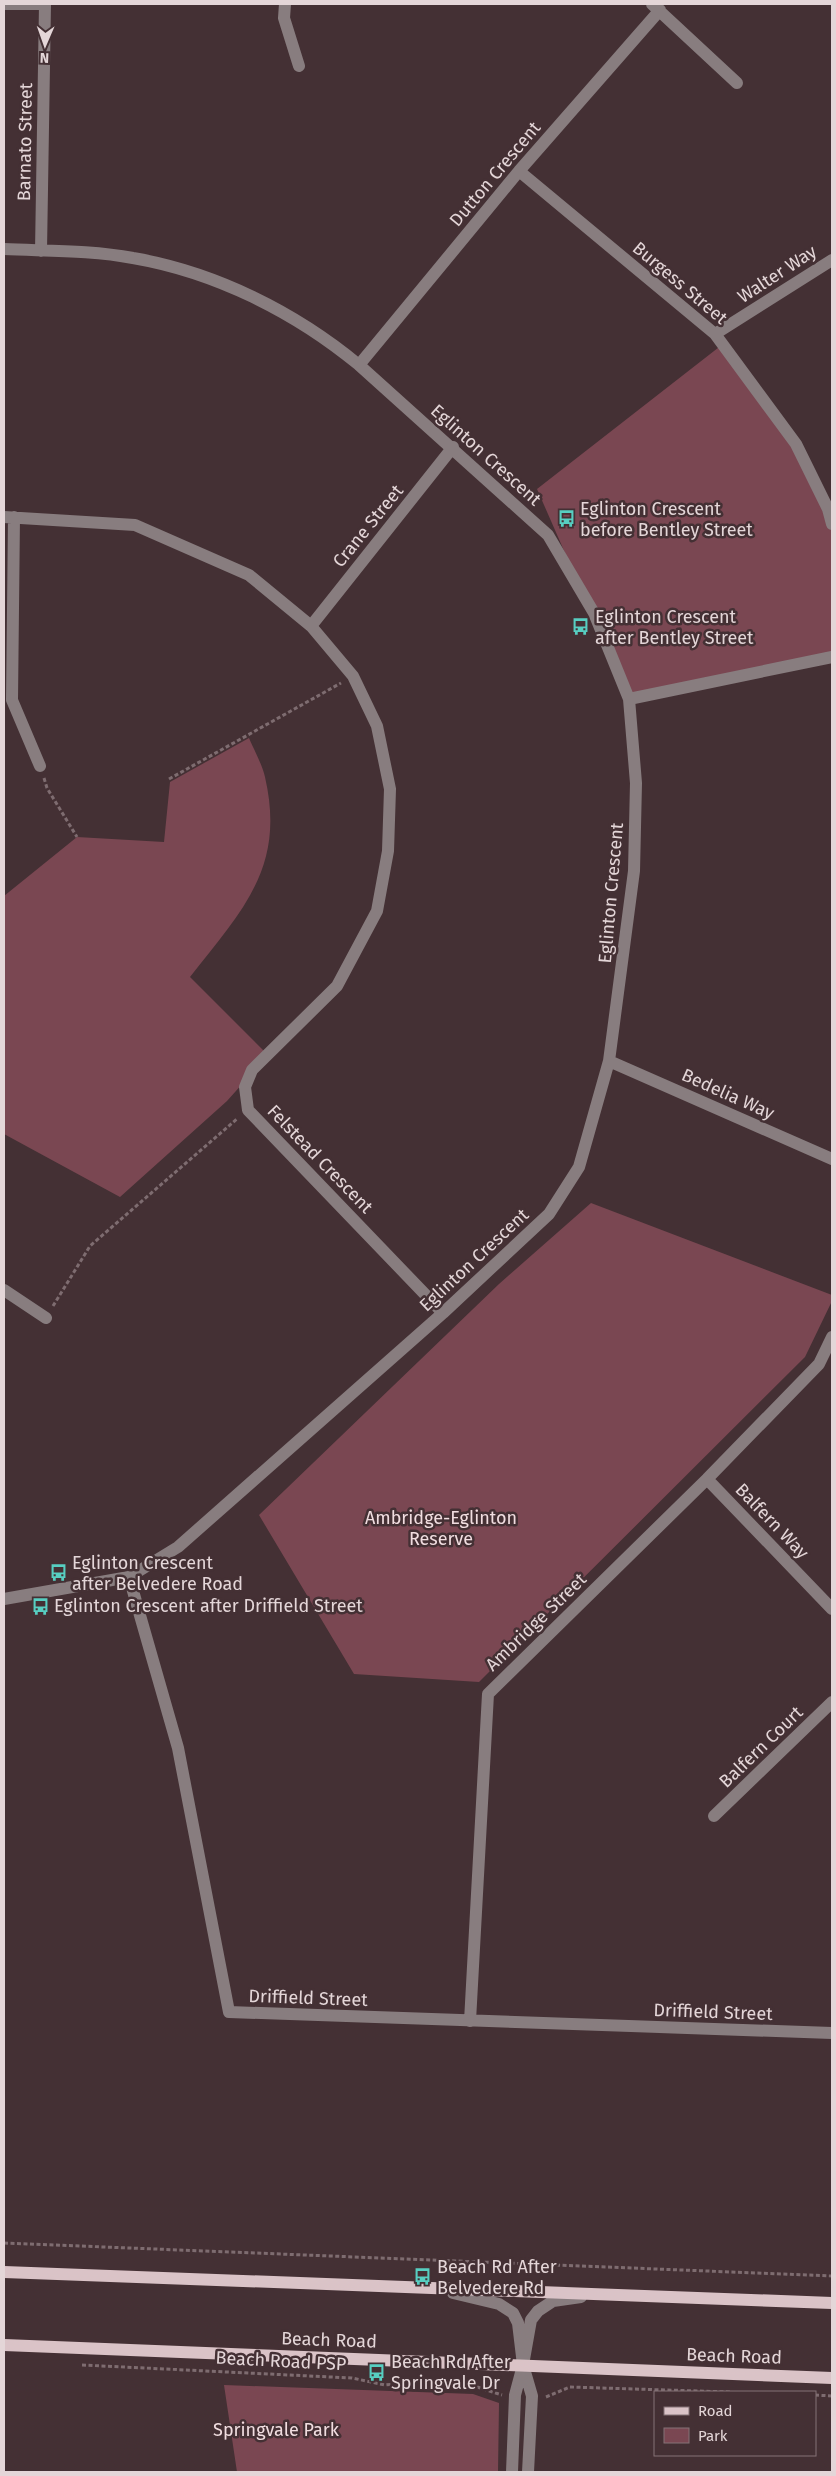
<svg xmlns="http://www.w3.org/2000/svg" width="836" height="2476" font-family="'Fira Sans',sans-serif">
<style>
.green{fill:#7a4752}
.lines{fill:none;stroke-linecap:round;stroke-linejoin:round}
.path{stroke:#7e6c70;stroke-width:3;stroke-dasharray:4 2.5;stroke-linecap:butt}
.minor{stroke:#887d7f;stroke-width:12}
.major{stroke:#dac3c7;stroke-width:12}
.labels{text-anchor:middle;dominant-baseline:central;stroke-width:5;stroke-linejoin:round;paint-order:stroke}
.street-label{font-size:18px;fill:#e4d6d8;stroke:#443034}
.poi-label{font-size:18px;fill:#e4d6d8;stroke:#443034;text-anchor:start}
.park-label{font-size:18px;fill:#f1dde0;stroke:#443034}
</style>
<rect width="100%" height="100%" fill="#443034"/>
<path class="green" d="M723,344L796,444L832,524V656L629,699L537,489Z
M249,738C254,750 262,764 265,777C286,868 242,910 190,977L268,1055L227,1101L120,1197L4,1134V896L77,837L164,842L170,782Z
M591,1203L832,1295V1301L805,1357L479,1682L354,1674L259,1515L499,1284Z
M224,2385L473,2394L499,2403L498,2472H237Z"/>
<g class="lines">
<path class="path" d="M44,778L47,788L77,837
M169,779L341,683
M53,1306L90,1246L238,1118
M4,2243L832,2276
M82,2365L352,2378L385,2385L431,2380L465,2383L502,2395
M815,2395L832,2396
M546,2397L570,2387L730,2392"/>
<path class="minor" d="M4,4H45
M285,4L284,18L299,66
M652,4L737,83
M519,171L715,334L796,444L828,509L832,524
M4,249C46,251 92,250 133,258C215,272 295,312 359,365L548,535L594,613L629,699L636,783L634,871L609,1061L579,1167L549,1214L443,1313L178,1547L129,1577L4,1599
M41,251L45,4
M715,334L832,260
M359,365L519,171L660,10
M4,517L135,525L249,575L311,626L353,676L377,726L390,789L388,851L377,911L337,986L252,1070L245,1087L248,1110L443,1313
M14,517L12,700L40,766
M311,626L453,447
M629,699L832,657
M609,1061L832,1159
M4,1290L46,1318
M707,1479L832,1609
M129,1577L178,1748L229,2012L832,2033
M714,1816L832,1702
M470,2021L488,1694L707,1479L819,1364L832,1337
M453,2293L499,2304L513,2313L518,2323L523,2365L532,2396L528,2472
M512,2472L515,2395L523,2365L531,2320L538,2311L553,2301L581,2297"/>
<path class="major" d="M4,2272L832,2303
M4,2345L832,2378"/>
</g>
<defs>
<symbol id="bus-bare" viewBox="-9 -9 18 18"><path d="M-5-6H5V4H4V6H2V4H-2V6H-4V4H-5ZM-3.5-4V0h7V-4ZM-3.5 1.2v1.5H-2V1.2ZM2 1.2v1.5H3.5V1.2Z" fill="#57cec1" stroke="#443034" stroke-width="2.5" paint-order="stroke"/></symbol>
</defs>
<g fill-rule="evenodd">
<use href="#bus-bare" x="554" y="506" width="25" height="25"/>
<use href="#bus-bare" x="568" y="614" width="25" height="25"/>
<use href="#bus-bare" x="46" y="1560" width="25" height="25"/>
<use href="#bus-bare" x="28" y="1594" width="25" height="25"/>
<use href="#bus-bare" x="410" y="2264" width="25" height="25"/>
<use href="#bus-bare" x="364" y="2360" width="25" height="25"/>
</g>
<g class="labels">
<g class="street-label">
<text transform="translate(25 142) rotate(-89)">Barnato Street</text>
<text transform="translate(495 174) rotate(-50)">Dutton Crescent</text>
<text transform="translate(777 274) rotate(-33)">Walter Way</text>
<text transform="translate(680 283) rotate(40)">Burgess Street</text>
<text transform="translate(486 455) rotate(42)">Eglinton Crescent</text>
<text transform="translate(368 526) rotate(-51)">Crane Street</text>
<text transform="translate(611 893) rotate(-85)">Eglinton Crescent</text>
<text transform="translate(728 1094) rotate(24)">Bedelia Way</text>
<text transform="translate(320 1159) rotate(46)">Felstead Crescent</text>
<text transform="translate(474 1260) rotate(-43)">Eglinton Crescent</text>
<text transform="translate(772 1521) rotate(46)">Balfern Way</text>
<text transform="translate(536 1622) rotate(-44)">Ambridge Street</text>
<text transform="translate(761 1747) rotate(-44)">Balfern Court</text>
<text transform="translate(308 1998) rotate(2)">Driffield Street</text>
<text transform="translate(713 2012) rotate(2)">Driffield Street</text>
<text transform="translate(329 2340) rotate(2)">Beach Road</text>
<text transform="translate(734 2356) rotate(2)">Beach Road</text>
<text transform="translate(281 2361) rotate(3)">Beach Road PSP</text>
</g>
<g class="poi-label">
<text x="580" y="509">Eglinton Crescent<tspan x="580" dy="21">before Bentley Street</tspan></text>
<text x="595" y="617">Eglinton Crescent<tspan x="595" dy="21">after Bentley Street</tspan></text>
<text x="72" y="1563">Eglinton Crescent<tspan x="72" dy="21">after Belvedere Road</tspan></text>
<text x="54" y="1606">Eglinton Crescent after Driffield Street</text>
<text x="437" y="2267">Beach Rd After<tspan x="437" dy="21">Belvedere Rd</tspan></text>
<text x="391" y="2362">Beach Rd After<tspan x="391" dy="21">Springvale Dr</tspan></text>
</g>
<g class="park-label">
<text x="441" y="1518">Ambridge-Eglinton<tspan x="441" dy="21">Reserve</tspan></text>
<text x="276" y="2430">Springvale Park</text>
</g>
</g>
<rect width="836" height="2476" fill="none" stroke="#e4d6d8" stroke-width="10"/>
<rect x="654" y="2391" width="162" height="65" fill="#443034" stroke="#847276"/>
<rect x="664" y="2407" width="25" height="8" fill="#dac3c7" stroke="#847276"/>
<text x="698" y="2416" font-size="15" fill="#e4d6d8">Road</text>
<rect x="664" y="2428" width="25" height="15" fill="#7a4752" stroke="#847276"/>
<text x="698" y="2441" font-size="15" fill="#e4d6d8">Park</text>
<g transform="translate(45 45) rotate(182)" stroke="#443034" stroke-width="4" paint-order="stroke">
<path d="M0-4L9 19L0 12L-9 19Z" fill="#e4d6d8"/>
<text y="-8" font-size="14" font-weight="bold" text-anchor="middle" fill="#e4d6d8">N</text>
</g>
</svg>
